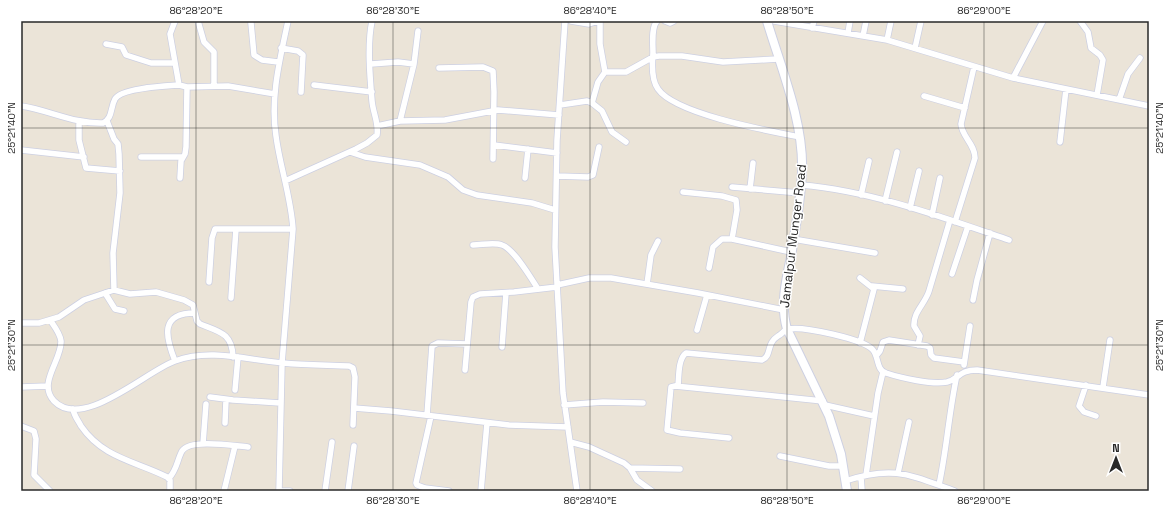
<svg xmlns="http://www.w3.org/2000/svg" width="1170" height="512" font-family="'Space Grotesk',sans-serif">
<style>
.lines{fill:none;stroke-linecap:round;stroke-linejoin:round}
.street-casing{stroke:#cdd0e2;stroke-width:7}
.secondary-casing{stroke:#cdd0e2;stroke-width:10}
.street{stroke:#fff;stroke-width:5.5}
.secondary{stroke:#fff;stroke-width:8}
.ticks{fill:none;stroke:#282828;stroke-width:1;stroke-opacity:0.45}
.labels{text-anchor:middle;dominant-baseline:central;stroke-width:3;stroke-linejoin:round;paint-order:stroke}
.street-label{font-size:13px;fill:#282828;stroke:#fff}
.neatline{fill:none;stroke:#282828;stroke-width:1.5}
.ticks-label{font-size:10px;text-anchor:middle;fill:#282828}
</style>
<rect width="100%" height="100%" fill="#ebe4d8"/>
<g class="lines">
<defs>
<path id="street" d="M175,21L170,34L179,85L187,87L228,86L275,94
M198,21L204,42L214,52V86
M288,21C280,59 270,97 276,136C280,167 291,197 293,229L282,363L279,491H290
M565,21L557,140L555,247L563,393L577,491
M571,21L589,24L598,21
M600,21V44L605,72
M657,21C651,28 653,44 653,53C652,64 651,80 658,89C675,114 769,131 800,137
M665,21L670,23L674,21
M774,21L887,40L1013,78L1149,106
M1080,21L1088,32L1091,48L1100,55L1103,60L1097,95
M251,23L254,55L262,60L278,62
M812,28L814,21
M848,33L850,21
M863,36L866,21
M887,40L891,21
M106,44L122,47L126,55L151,63H174
M281,48L298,51L303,55L301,92
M915,48L921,21
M371,64L398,62L414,64
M439,68L483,67L493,71L494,92L493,159
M1013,78L1043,21
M314,85L372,92
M924,96L965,108
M1119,100L1128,74L1140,58
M592,103L598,82L605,72H626L653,57L659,56H682L723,62L778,59
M560,105L587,101L592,103L602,111L612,132L626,142
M21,106C49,110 74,124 103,123C113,118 110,108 115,99C121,88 166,86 179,85
M107,121L114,139L118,144L119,154L120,193L113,253L114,290
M400,121L414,64L418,31
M79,122V140L86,168L120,171
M377,126L400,121L445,120L498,110L559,115
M1060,142L1066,89
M494,145L557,153
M21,150L84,157
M350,152L365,157L420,165L448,177L463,190L477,195L532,203L555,210
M141,157H183
M557,176L588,177L593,175L599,147
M180,178L181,161L185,154L186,147L187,87
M525,178L528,149
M285,181L356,149L367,143L377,135C379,123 373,113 372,101C370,77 367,45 372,21
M801,185C872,191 942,217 1009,240
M732,187L800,193
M750,189L753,163
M683,192L722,196L736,200L737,210L732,239
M861,195L869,161
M885,201L897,152
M910,208L919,171
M932,215L940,178
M955,222L975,158C975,144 962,137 961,124L974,67
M793,239L875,253
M473,245C482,245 494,242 502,245C514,249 531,278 538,289
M709,268L713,247L722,239H732L791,252
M952,274L968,226
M860,278L874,289L860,343
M209,282L212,238L215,229H293
M647,284L651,255L658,241
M557,285L589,278H611L698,293L784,310
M872,286L903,289
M105,293L115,309L124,311
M231,298L236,229
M973,300L977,280L990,233
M50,320C54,326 60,333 61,341C62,360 37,383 54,401C83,431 146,371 175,361C210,348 247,360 283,363C305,365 327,365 349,366L353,368L355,377L353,425
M21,323H39L59,317L84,300L114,290L130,294L156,292L184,300L193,305L197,321L200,324C220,332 232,333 233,357
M697,330L707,295
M918,345L920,336L914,326C913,312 925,304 929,291L950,220
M502,347L506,293
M876,356L880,351L883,342L889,340L927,346L930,348L931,355L934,358L964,362
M175,361C165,336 160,313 195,313
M964,365L970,326
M465,370L471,302L473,297L480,294L514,292L557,287
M1086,385L1079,406L1084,412L1096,416
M678,386C679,376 678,359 686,353L762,360C770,357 768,348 772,342C774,338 777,337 781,334C783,332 785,330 788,329C803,326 864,339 873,350C879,357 876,370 886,373C901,378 932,385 947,382C959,379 959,370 977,370L1149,395
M21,387L48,386
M1103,387L1110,340
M235,390L238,357
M210,397L233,400L280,403
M564,405L603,402L643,403
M825,405L874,416
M354,408L391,411L509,425L568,427
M73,409C74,416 78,420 81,426C103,458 135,461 167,477L170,480V491
M427,415L432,346L438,343L467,344
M431,416L416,483L417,485L425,488L449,491
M225,423L226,400
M21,426L34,431L36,439L34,475L50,491
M729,438L680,433L667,430L671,387L675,386L823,401
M570,442L589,447L624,463L630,468L637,480L652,491
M203,444L206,404
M780,456L829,466H843
M630,468L680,469
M898,473L909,422
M866,475L878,393L883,372
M861,477L862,491
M169,478C177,470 177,460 182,451C190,438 235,446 248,447
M845,481C894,465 910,475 955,491
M939,485C947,448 949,411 957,375
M224,491L235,446
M325,491L332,442
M348,491L354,446
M481,491L487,423"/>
<path id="secondary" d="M767,21C781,68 804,122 802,172C801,200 795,229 791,257C786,280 780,305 787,329L829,416L841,454L847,491"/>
</defs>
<use href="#street" class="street-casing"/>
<use href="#secondary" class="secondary-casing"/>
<use href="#street" class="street"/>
<use href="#secondary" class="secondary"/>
</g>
<path class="ticks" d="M196,21V491M393,21V491M590,21V491M787,21V491M984,21V491M21,128H1149M21,345H1149"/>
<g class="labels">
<g class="street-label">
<text transform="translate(793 236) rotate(-83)">Jamalpur Munger Road</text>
</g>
</g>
<rect width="1170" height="512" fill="none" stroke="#ffffff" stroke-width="44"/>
<g transform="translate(1116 458)" stroke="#ffffff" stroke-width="3" paint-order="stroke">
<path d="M0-3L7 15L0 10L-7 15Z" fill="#282828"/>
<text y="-6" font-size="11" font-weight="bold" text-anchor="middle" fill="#282828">N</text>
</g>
<rect x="22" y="22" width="1126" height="468" class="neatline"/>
<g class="ticks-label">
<text x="196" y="14">86°28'20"E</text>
<text x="393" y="14">86°28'30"E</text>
<text x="590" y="14">86°28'40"E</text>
<text x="787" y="14">86°28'50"E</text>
<text x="984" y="14">86°29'00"E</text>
<text transform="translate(11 128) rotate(-90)" y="4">25°21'40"N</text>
<text transform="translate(1159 128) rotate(-90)" y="4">25°21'40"N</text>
<text transform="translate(11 345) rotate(-90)" y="4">25°21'30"N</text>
<text transform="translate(1159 345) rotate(-90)" y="4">25°21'30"N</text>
<text x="196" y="504">86°28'20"E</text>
<text x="393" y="504">86°28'30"E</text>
<text x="590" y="504">86°28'40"E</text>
<text x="787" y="504">86°28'50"E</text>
<text x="984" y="504">86°29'00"E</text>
</g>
</svg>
